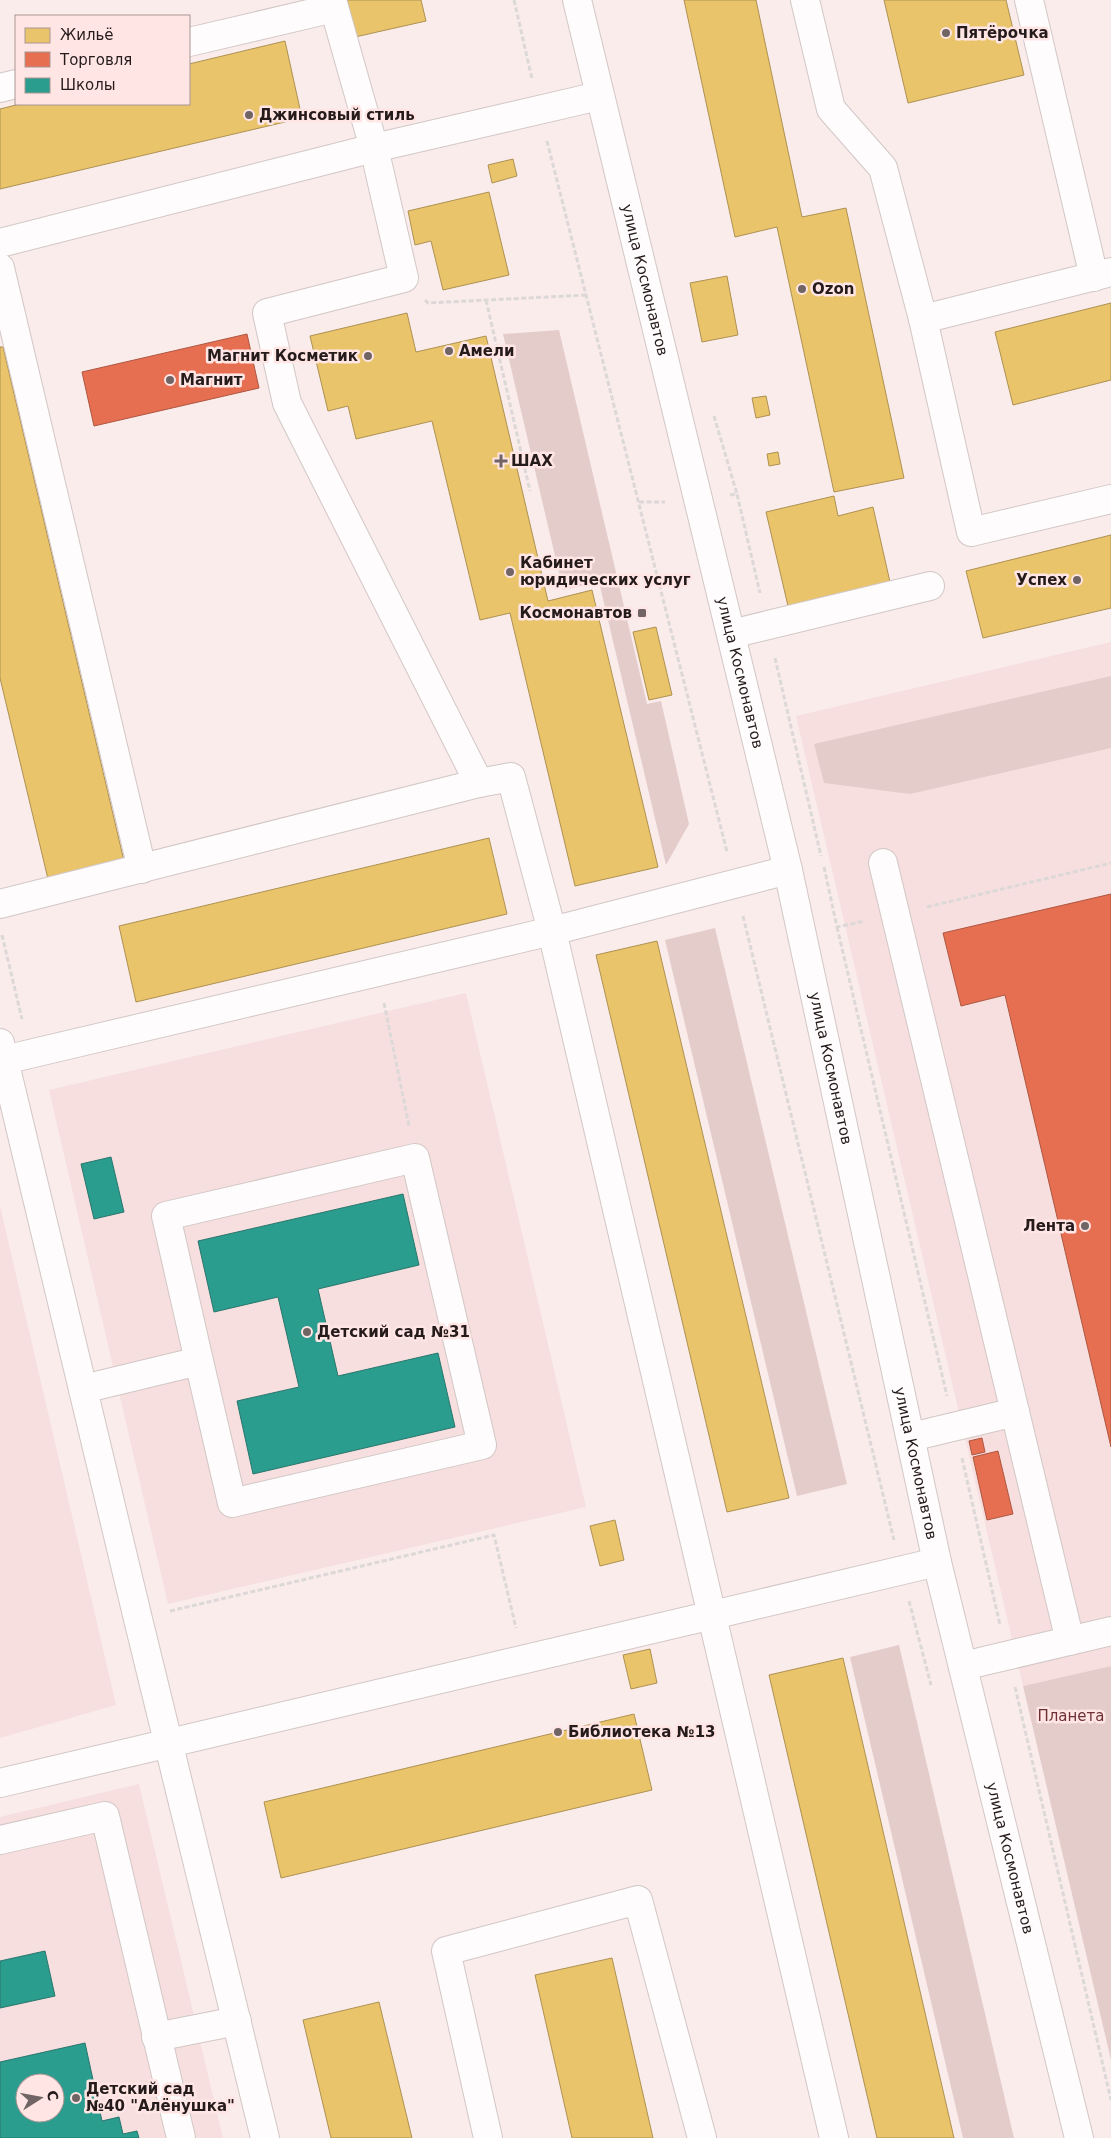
<svg xmlns="http://www.w3.org/2000/svg" width="1111" height="2138" font-family="'DejaVu Sans',sans-serif">
<style>
.built{fill:#f6dfde;fill-rule:evenodd}
.green{fill:#e4cccb}
.homes{fill:#e9c46a;stroke:#ae9152}
.shops{fill:#e76f51;stroke:#ad5641}
.schools{fill:#2a9d8f;stroke:#29766c;fill-rule:evenodd}
.lines{fill:none;stroke-linecap:round;stroke-linejoin:round}
.minor-casing{stroke:#d2c7c6;stroke-width:30}
.path{stroke:#ddd8d8;stroke-width:3;stroke-dasharray:5 2.5;stroke-linecap:butt}
.minor{stroke:#fefcfc;stroke-width:28}
.poi-dot{fill:#706464;stroke:#ffe6e5;stroke-width:2}
.labels{text-anchor:middle;dominant-baseline:central;stroke-width:5;stroke-linejoin:round;paint-order:stroke}
.poi-label{font-size:15px;font-weight:bold;fill:#261b1b;stroke:#ffe6e5;text-anchor:start}
.street-label{font-size:15px;fill:#261b1b;stroke:#ffe6e5}
.park-label{font-size:15px;fill:#6e3032;stroke:#ffe6e5}
</style>
<rect width="100%" height="100%" fill="#f9eceb"/>
<path class="built" d="M1111,642V1666L1023,1686L796,716Z
M466,993L586,1507L168,1604L49,1090Z
M0,1206L116,1705L0,1738Z
M139,1784L223,2138H0V1817ZM25,2083H55V2113H25Z"/>
<path class="green" d="M559,330L647,704L661,701L689,824L666,865L599,582L563,590L503,334Z
M1111,676V748L910,794L824,783L814,744Z
M715,928L847,1484L797,1496L665,940Z
M899,1645L1014,2138H963L850,1657Z
M1111,1666V2060L1023,1686Z"/>
<path class="homes" d="M347,0H421L426,21L355,37Z
M684,0H756L802,217L846,208L904,478L834,492L777,227L735,237Z
M884,0H1006L1024,75L908,103Z
M285,41L302,118L0,189V109L20,104H189V64Z
M513,159L517,176L492,183L488,165Z
M489,192L509,275L443,290L431,241L415,245L408,211Z
M727,276L738,335L702,342L690,283Z
M1111,303V380L1013,405L995,332Z
M407,313L416,352L486,336L548,601L592,590L658,867L575,886L510,613L480,620L432,421L356,439L348,406L328,411L310,336Z
M0,347H3L124,861L48,879L0,678Z
M766,396L770,415L756,418L752,398Z
M778,452L780,464L769,466L767,454Z
M834,496L838,516L873,507L890,582L788,606L766,512Z
M1111,535V608L983,638L966,571Z
M656,627L672,695L649,700L633,632Z
M489,838L507,914L136,1002L119,926Z
M657,941L789,1498L727,1512L596,955Z
M615,1520L624,1560L600,1566L590,1526Z
M650,1649L657,1683L631,1689L623,1655Z
M843,1658L954,2138H877L769,1675Z
M634,1714L652,1790L281,1878L264,1802Z
M612,1958L653,2138H572L535,1975Z
M379,2002L412,2138H331L303,2020Z"/>
<path class="shops" d="M247,334L259,388L94,426L82,372Z
M1111,894V1447L1005,995L961,1006L943,933Z
M982,1438L985,1452L972,1455L969,1441Z
M998,1451L1013,1514L987,1520L973,1457Z"/>
<path class="schools" d="M111,1157L124,1212L94,1219L81,1164Z
M403,1194L419,1265L318,1289L338,1376L438,1353L455,1427L253,1474L237,1401L299,1387L278,1297L214,1312L198,1241Z
M45,1951L55,1996L0,2008V1961Z
M85,2043L102,2121L119,2117L123,2134L137,2131L139,2138H0V2062ZM25,2083H55V2113H25Z"/>
<g class="lines">
<defs>
<g id="minor">
<path id="s1" d="M577,0L788,870L937,1562L1079,2138"/>
<path d="M805,0L831,109L883,168L923,319L971,532L1111,499"/>
<path d="M1029,0L1094,277"/>
<path d="M189,42L334,8"/>
<path d="M0,88L16,84"/>
<path d="M0,243L374,148L599,96"/>
<path d="M0,268L142,869"/>
<path d="M923,319L1111,272"/>
<path d="M731,634L930,586"/>
<path d="M883,863L1015,1412L911,1437"/>
<path d="M788,870L552,931L834,2138"/>
<path d="M0,904L479,783"/>
<path d="M0,1043L138,1619L265,2138"/>
<path d="M4,1060L552,931L511,777L479,783L287,403L267,313L404,278L374,148L332,0"/>
<path d="M83,1389L199,1361L166,1216L415,1158L482,1445L232,1503L199,1361"/>
<path d="M1015,1412L1070,1641"/>
<path d="M963,1666L1111,1631"/>
<path d="M0,1783L937,1562"/>
<path d="M0,1840L105,1816L181,2138"/>
<path d="M156,2037L237,2021"/>
<path d="M488,2138L446,1951L638,1900L702,2138"/>
</g>
</defs>
<use href="#minor" class="minor-casing"/>
<path class="path" d="M514,0L532,79
M547,141L727,852
M425,300L428,303L586,295
M486,300L530,491
M714,416L737,494
M730,495L737,494L760,593
M639,502H665
M775,658L821,856
M824,867L837,927L865,921
M927,907L1111,863
M743,916L894,1540
M837,927L947,1396
M2,935L22,1019
M384,1003L409,1126
M962,1458L1000,1625
M909,1601L931,1685
M170,1611L494,1535L516,1628
M1015,1687L1111,2100"/>
<use href="#minor" class="minor"/>
</g>
<g class="poi-dot">
<circle cx="946" cy="33" r="5"/>
<circle cx="249" cy="115" r="5"/>
<circle cx="802" cy="289" r="5"/>
<circle cx="449" cy="351" r="5"/>
<circle cx="368" cy="356" r="5"/>
<circle cx="170" cy="380" r="5"/>
<path d="M498.5 453.5h5v5h5v5h-5v5h-5v-5h-5v-5h5z"/>
<circle cx="510" cy="572" r="5"/>
<circle cx="1077" cy="580" r="5"/>
<rect x="637" y="608" width="10" height="10" rx="2.5"/>
<circle cx="1085" cy="1226" r="5"/>
<circle cx="307" cy="1332" r="5"/>
<circle cx="558" cy="1732" r="5"/>
<circle cx="76" cy="2098" r="5"/>
</g>
<g class="labels">
<g class="poi-label">
<text x="956" y="33">Пятёрочка</text>
<text x="259" y="115">Джинсовый стиль</text>
<text x="812" y="289">Ozon</text>
<text x="459" y="351">Амели</text>
<text x="358" y="356" text-anchor="end">Магнит Косметик</text>
<text x="180" y="380">Магнит</text>
<text x="511" y="461">ШАХ</text>
<text x="520" y="563">Кабинет<tspan x="520" dy="17">юридических услуг</tspan></text>
<text x="1067" y="580" text-anchor="end">Успех</text>
<text x="632" y="613" text-anchor="end">Космонавтов</text>
<text x="1075" y="1226" text-anchor="end">Лента</text>
<text x="317" y="1332">Детский сад №31</text>
<text x="568" y="1732">Библиотека №13</text>
<text x="86" y="2089">Детский сад<tspan x="86" dy="17">№40 "Алёнушка"</tspan></text>
</g>
<g class="street-label">
<text stroke="none"><textPath href="#s1" startOffset="288">улица Космонавтов</textPath></text>
<text stroke="none"><textPath href="#s1" startOffset="692">улица Космонавтов</textPath></text>
<text stroke="none"><textPath href="#s1" startOffset="1098">улица Космонавтов</textPath></text>
<text stroke="none"><textPath href="#s1" startOffset="1502">улица Космонавтов</textPath></text>
<text stroke="none"><textPath href="#s1" startOffset="1908">улица Космонавтов</textPath></text>
</g>
<g class="park-label">
<text x="1071" y="1716">Планета</text>
</g>
</g>
<rect x="15" y="15" width="175" height="90" fill="#ffe6e5" stroke="#a89594"/>
<rect x="25" y="28" width="25" height="15" fill="#e9c46a" stroke="#a89594"/>
<text x="60" y="40" font-size="15" fill="#261b1b">Жильё</text>
<rect x="25" y="52" width="25" height="15" fill="#e76f51" stroke="#a89594"/>
<text x="60" y="65" font-size="15" fill="#261b1b">Торговля</text>
<rect x="25" y="78" width="25" height="15" fill="#2a9d8f" stroke="#a89594"/>
<text x="60" y="90" font-size="15" fill="#261b1b">Школы</text>
<g transform="translate(40 2098) rotate(79)"><circle r="24" fill="#ffe6e5" stroke="#a89594"/>
<path d="M0-4L9 19L0 12L-9 19Z" fill="#706464"/>
<text y="-8" font-size="14" font-weight="bold" text-anchor="middle" fill="#261b1b">С</text>
</g>
</svg>
